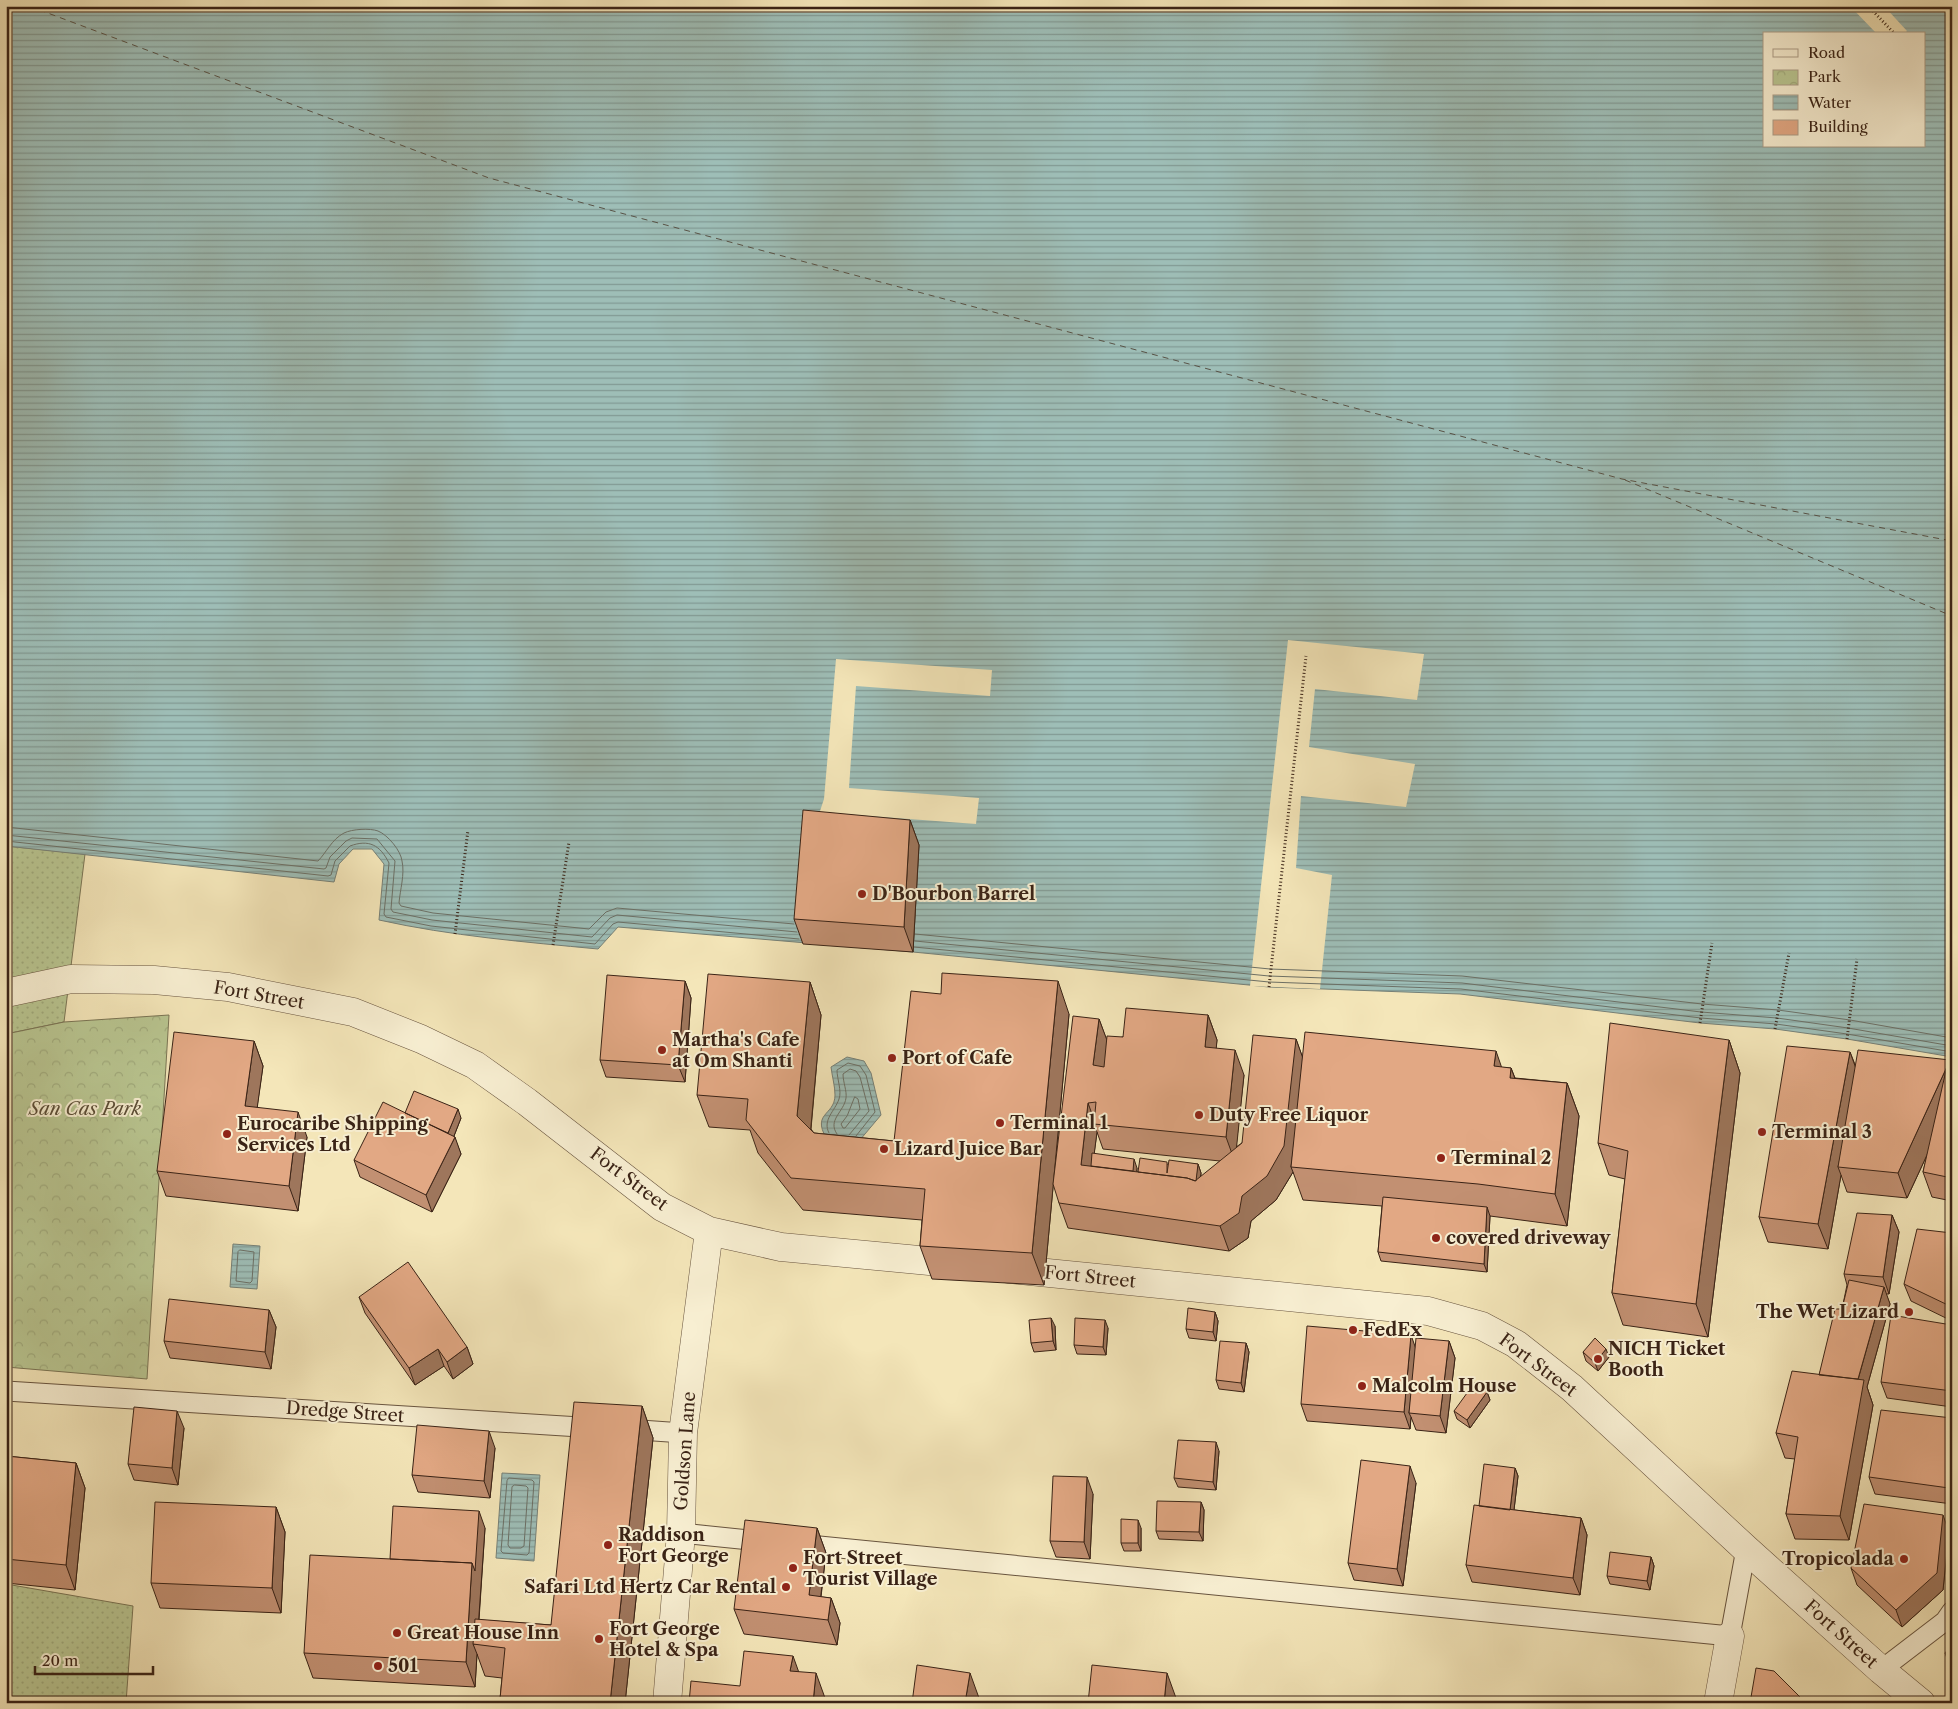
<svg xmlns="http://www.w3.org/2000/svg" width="1958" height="1709" font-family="'Libre Caslon Text',serif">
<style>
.grass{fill:url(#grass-dots);stroke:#7a7454}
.park{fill:url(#park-crowns);stroke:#7a7454}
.water{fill:url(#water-rules);stroke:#768077;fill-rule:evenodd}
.pier{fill:#f4e6b9}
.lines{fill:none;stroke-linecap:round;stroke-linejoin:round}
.shore{stroke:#6c7066;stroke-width:1}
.ferry{stroke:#585246;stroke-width:1;stroke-dasharray:6 5;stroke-linecap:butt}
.lane-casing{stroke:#68543f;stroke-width:21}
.street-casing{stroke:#68543f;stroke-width:29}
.path{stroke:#3a2316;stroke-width:3;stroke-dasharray:1 2.5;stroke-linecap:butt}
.lane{stroke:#f8efd2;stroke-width:19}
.street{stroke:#f8efd2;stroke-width:28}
.wall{fill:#c29072;stroke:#3a2316;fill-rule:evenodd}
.shaded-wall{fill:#9e765c;stroke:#3a2316}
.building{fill:#e2a884;stroke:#3a2316}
.poi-dot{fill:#8f2418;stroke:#f8efd2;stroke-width:2}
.labels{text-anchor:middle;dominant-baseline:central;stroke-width:4;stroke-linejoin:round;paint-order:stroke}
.poi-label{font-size:18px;font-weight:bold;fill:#3a2316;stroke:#f8efd2;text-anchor:start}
.street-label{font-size:18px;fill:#3a2316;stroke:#f8efd2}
.park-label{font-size:18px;font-style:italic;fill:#5a4c35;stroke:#f8efd2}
</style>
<defs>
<pattern id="grass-dots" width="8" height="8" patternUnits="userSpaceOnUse" patternTransform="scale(1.25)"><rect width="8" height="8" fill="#b9c691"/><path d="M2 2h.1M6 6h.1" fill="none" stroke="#a0aa7c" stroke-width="1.8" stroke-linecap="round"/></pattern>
<pattern id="park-crowns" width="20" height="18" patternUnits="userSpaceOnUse" patternTransform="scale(1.25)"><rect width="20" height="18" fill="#b9c691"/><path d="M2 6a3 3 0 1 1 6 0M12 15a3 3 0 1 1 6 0" fill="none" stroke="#a0aa7c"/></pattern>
<pattern id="water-rules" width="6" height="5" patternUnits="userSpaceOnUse" patternTransform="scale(1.25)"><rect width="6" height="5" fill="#9ebeb7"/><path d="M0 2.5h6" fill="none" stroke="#829a94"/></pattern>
</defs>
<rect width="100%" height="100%" fill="#f4e6b9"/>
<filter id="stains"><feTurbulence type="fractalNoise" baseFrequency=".004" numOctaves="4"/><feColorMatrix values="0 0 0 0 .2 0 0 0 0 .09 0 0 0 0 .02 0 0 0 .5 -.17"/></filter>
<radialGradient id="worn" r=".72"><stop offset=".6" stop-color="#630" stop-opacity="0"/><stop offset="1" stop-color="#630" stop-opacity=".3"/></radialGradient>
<path class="grass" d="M6,846L85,854L64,1022L6,1034Z
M6,1584L133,1606L126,1703H6Z"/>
<path class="park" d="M169,1015L147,1379L6,1367V1034L64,1022Z"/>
<path class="water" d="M6,6H1952V1057L1847,1039L1775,1029L1700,1023L1460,994L1269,987L913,952L618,927L598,949C525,942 451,936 379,920L384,864L372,849H353L339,864L334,882L6,846ZM1764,34H1924V146H1764Z
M847,1057L864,1061L871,1073L881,1115L854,1147L830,1144C808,1112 835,1117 835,1095C835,1086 832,1076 831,1067Z
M233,1244L260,1246L257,1289L230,1287Z
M502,1473L540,1475L534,1561L496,1558Z"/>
<path class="pier" d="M1850,6H1884L1907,31L1904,34H1877Z
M1288,640L1424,654L1417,700L1315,689L1309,747L1415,764L1406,807L1301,796L1296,868L1332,875L1320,989L1250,986Z
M836,659L992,670L990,696L856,686L849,788L979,798L976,824L842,814L841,839L919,845L913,952L812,835L824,799Z"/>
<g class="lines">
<path class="shore" d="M6,827L318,861C326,853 332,839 344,833C352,829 370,828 378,831C388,835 401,851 402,861C405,874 400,890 399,903L401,906L433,913L589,929L606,912L617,908L794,924
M6,835L324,869L326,868L330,857L346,841L352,838L377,839L395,861L391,909L393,912L432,920L592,937L610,918L617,915L797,932
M6,841L328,876L331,875L335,861L350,846C369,839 380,845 389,863L384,914L386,917L431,926L595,944L613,924L618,922L799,939
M915,934L1270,969L1462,976L1702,1004L1778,1010L1850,1020L1952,1038
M915,941L1269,976L1462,983L1701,1012L1777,1018L1848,1028L1952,1046
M914,947L1269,982L1461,989L1701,1018L1776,1024L1847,1034L1952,1052
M855,1097L858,1099L860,1109L845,1128H843L841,1124L847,1116Z
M829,1133C822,1120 835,1111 839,1099C842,1091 837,1079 837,1070L848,1063L860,1066L866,1075L875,1112L856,1136
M837,1134C827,1120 844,1112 846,1098C847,1091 843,1082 843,1074L850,1069L856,1071L860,1077L869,1111L849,1135
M240,1250L254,1252L252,1281L250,1283L236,1281L238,1252Z
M509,1478L532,1480L534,1482L529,1553L527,1555L503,1553L501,1551L507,1481Z
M515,1485L526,1486L528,1488L524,1546L521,1548H510L508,1545L512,1487Z"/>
<path class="ferry" d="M29,6L489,178L1622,479L1952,541
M1625,480L1952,616"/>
<defs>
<path id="lane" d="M6,1391L596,1428
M626,1429L683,1433
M681,1533L769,1542
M799,1544L1730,1636L1746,1549
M1881,1670L1945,1621L1952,1611"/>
<path id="street" d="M6,993L71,979L154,980L228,987L353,1012L421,1039L475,1065L527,1102L662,1207L709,1231L781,1247L961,1264
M1009,1269L1428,1311L1482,1326L1516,1344L1572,1388L1746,1549L1881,1670L1921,1703
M667,1703L681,1533L683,1433L709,1231
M1718,1703L1730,1636"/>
</defs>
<use href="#lane" class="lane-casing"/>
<use href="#street" class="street-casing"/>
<path class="path" d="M1868,6L1894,33
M455,934L468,830
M553,945L569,842
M1269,987L1306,656
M1700,1023L1712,943
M1775,1029L1789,953
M1847,1039L1857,959"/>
<use href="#lane" class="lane"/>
<use href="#street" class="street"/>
</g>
<path class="wall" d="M910,820L919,845L913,952L803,944L794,919Z
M685,981L691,998L685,1082L606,1077L600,1060Z
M810,982L821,1015L811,1129L814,1133L894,1141L1069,1014L1044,1285L932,1279L920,1246L922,1220L803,1210L758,1153L750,1130L709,1127L697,1095Z
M1208,1015L1217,1040L1216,1048L1244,1075L1236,1147L1242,1143L1296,1039L1303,1059L1511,1068L1515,1078L1567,1083L1579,1116L1567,1226L1490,1216L1487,1272L1381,1261L1378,1252L1382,1206L1303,1200L1293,1172L1276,1200L1251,1221L1248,1238L1229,1251L1068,1228L1059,1203L1099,1019L1107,1041ZM1097,1132L1103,1149L1220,1161L1201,1177V1173L1198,1164H1168L1137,1172V1168L1094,1154Z
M1729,1040L1740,1073L1708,1337L1623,1325L1612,1293L1625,1179L1609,1175L1598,1143Z
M254,1041L263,1066L257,1107L307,1137L298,1211L166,1196L157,1171Z
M1850,1052L1856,1067L1950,1060L1952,1065V1201L1932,1197L1923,1172L1927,1155L1907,1198L1847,1192L1841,1175L1828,1249L1768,1242L1759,1217Z
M405,1113L461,1118L454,1136L461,1154L432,1212L360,1177L354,1160Z
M1892,1215L1899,1232L1889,1294H1886L1890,1304L1867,1387L1873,1405L1849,1540L1795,1539L1786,1514L1795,1459L1785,1458L1776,1433L1819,1375L1842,1309L1847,1285L1844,1274Z
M1952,1233V1321L1911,1301L1904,1284Z
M359,1297L467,1347L473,1364L453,1379L444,1366L415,1385L365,1313Z
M269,1310L276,1327L271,1369L170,1358L164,1341Z
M1215,1312L1218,1321L1216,1341L1189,1338L1186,1329Z
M1952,1325V1407L1887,1398L1881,1382Z
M1055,1326L1056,1350L1034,1352L1031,1343Z
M1108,1328L1106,1355L1077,1354L1074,1345Z
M1449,1341L1455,1358L1446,1433L1416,1430L1411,1417L1410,1429L1307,1421L1301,1404L1415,1348Z
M1246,1343L1249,1352L1244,1392L1219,1389L1216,1380Z
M1583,1352L1609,1357L1598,1371L1586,1361Z
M1487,1392L1490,1400L1470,1428L1457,1419L1454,1411Z
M642,1406L653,1438L625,1703H502L500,1699L502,1678L485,1676L477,1654L475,1687L313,1678L304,1653L390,1559L485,1528L479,1620L551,1625Z
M1952,1418V1504L1875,1494L1869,1477Z
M184,1428L178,1485L134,1480L128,1464Z
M495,1448L490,1498L418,1492L412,1475Z
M1219,1451L1216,1490L1178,1487L1174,1478Z
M6,1456L76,1463L85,1488L75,1590L6,1583Z
M1515,1468L1518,1476L1514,1510L1581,1518L1587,1535L1580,1595L1472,1582L1466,1565Z
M1416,1483L1403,1586L1354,1580L1348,1563Z
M1093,1494L1090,1559L1056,1557L1050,1541Z
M1201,1502L1204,1510L1203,1541L1159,1539L1156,1531Z
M276,1507L285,1532L281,1613L160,1608L151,1583Z
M817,1528L826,1553L821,1597L831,1598L840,1623L837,1645L744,1634L734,1609Z
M1141,1528V1551H1124L1121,1543Z
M1949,1532L1943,1590L1902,1627L1857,1585L1851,1568Z
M1651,1557L1654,1566L1650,1590L1610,1584L1607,1576Z
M1952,1645V1672L1945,1653Z"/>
<path class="shaded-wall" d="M910,820L919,845L913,952L904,927Z
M685,981L691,998L685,1082L678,1065Z
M1058,981L1069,1014L1044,1285L1032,1253Z
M810,982L821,1015L809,1148L797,1116Z
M1208,1015L1217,1040L1214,1072L1205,1047Z
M1099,1019L1108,1043L1102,1090L1093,1065Z
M1296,1039L1305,1064L1291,1167L1293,1172L1276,1200L1251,1221L1248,1238L1229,1251L1220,1226L1242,1196Z
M1729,1040L1740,1073L1708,1337L1696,1304Z
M254,1041L263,1066L254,1131L245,1106Z
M1235,1050L1244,1075L1235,1162L1226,1137Z
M1496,1051L1507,1083L1494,1066Z
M1850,1052L1859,1077L1838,1167L1841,1175L1828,1249L1818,1224Z
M1950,1060L1952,1065V1101L1907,1198L1898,1173Z
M1511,1068L1523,1100L1510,1078Z
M1567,1083L1579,1116L1567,1226L1555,1194Z
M1088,1103L1096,1125L1094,1124L1097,1132L1091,1179L1081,1165Z
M458,1109L461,1118L452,1141L448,1133Z
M298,1112L307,1137L298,1211L289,1186Z
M455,1137L461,1154L432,1212L426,1195Z
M1134,1159L1137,1168L1134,1193L1131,1184Z
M1198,1164L1201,1173L1196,1203L1193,1194Z
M1487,1207L1490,1216L1487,1272L1484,1264Z
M1892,1215L1899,1232L1889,1294L1883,1277Z
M1884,1287L1890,1304L1867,1387L1873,1405L1849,1540L1840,1516L1856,1387Z
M269,1310L276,1327L271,1369L265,1352Z
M1215,1312L1218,1321L1216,1341L1213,1332Z
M1051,1318L1055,1326L1056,1350L1053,1341Z
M1105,1320L1108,1328L1106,1355L1103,1347Z
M1411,1335L1417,1352L1409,1413L1411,1417L1410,1429L1404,1412Z
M1449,1341L1455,1358L1446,1433L1440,1416Z
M1246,1343L1249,1352L1244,1392L1241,1383Z
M467,1347L473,1364L453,1379L447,1362Z
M438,1349L444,1366L415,1385L409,1368Z
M1606,1349L1609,1357L1598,1371L1595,1363Z
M1487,1392L1490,1400L1470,1428L1467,1420Z
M642,1406L653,1438L625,1703H610Z
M177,1411L184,1428L178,1485L172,1468Z
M489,1431L495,1448L490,1498L484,1481Z
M1216,1442L1219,1451L1216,1490L1213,1482Z
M76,1463L85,1488L75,1590L66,1565Z
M1410,1466L1416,1483L1403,1586L1397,1569Z
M1515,1468L1518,1476L1513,1518L1510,1510Z
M1952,1469V1496L1949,1488Z
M1087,1477L1093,1494L1090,1559L1084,1542Z
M1201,1502L1204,1510L1203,1541L1199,1532Z
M276,1507L285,1532L281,1613L272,1588Z
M479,1511L485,1528L477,1644H473L477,1654L475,1687L466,1662L472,1563Z
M1943,1515L1949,1532L1943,1590L1902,1627L1896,1610Z
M1581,1518L1587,1535L1580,1595L1573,1578Z
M1138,1520L1141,1528V1551L1138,1543Z
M817,1528L826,1553L818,1619L809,1595Z
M1651,1557L1654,1566L1650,1590L1647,1581Z
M831,1598L840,1623L837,1645L828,1620Z
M793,1656L802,1681L790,1671Z
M816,1673L825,1698L824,1703H813Z
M970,1673L979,1698L978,1703H965Z
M1167,1673L1176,1698V1703H1164Z"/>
<path class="building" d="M803,810L910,820L904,927L794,919Z
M942,973L1058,981L1032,1253L920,1246L925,1189L791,1178L746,1120L748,1099L697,1095L708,974L810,982L797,1116L814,1133L894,1141L911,991L941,994Z
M607,975L685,981L678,1065L600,1060Z
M1126,1008L1208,1015L1205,1047L1235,1050L1226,1137L1094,1124L1096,1102L1088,1103L1081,1165L1187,1178L1195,1181L1242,1143L1253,1035L1296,1039L1284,1146L1267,1176L1242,1196L1239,1213L1220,1226L1059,1203L1053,1184L1073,1016L1099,1019L1093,1065L1104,1067L1107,1036L1123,1037Z
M1610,1023L1729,1040L1696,1304L1612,1293L1628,1151L1598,1143Z
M174,1032L254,1041L245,1106L298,1112L289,1186L157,1171Z
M1305,1032L1496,1051L1494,1066L1511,1068L1510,1078L1567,1083L1555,1194L1478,1184L1291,1167Z
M1787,1046L1850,1052L1818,1224L1759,1217Z
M1858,1050L1950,1060L1898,1173L1838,1167Z
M1947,1066L1952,1067V1178L1923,1172Z
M414,1091L458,1109L448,1133L405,1113Z
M383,1102L455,1137L426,1195L354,1160Z
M1092,1153L1134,1159L1133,1171L1091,1166Z
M1140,1158L1167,1162V1173L1169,1160L1198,1164L1196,1181L1187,1178L1138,1172Z
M1383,1197L1487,1207L1484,1264L1378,1252Z
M1857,1213L1892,1215L1883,1277L1844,1274Z
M1917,1229L1952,1233V1307L1904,1284Z
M408,1262L467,1347L447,1362L438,1349L409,1368L359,1297Z
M1849,1280L1884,1287L1858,1379L1819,1375L1835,1309H1842Z
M169,1299L269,1310L265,1352L164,1341Z
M1188,1308L1215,1312L1213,1332L1186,1329Z
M1891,1315L1952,1325V1391L1881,1382Z
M1051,1318L1053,1341L1031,1343L1029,1320Z
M1075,1318L1105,1320L1103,1347L1074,1345Z
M1307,1326L1411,1335L1404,1412L1301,1404Z
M1416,1338L1449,1341L1440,1416L1409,1413Z
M1595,1338L1606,1349L1595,1363L1583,1352Z
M1220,1341L1246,1343L1241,1383L1216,1380Z
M1792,1371L1864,1380L1840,1516L1786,1514L1798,1437L1776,1433Z
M1475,1382L1487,1392L1467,1420L1454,1411Z
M574,1402L642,1406L610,1703H534V1700L500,1699L505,1648L473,1644L475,1619L551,1625Z
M134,1407L177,1411L172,1468L128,1464Z
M1881,1410L1952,1418V1469L1949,1488L1869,1477Z
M417,1425L489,1431L484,1481L412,1475Z
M1178,1440L1216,1442L1213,1482L1174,1478Z
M6,1456L76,1463L66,1565L6,1559Z
M1361,1460L1410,1466L1397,1569L1348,1563Z
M1484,1464L1515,1468L1510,1510L1479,1506Z
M1053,1476L1087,1477L1084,1542L1050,1541Z
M1157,1501L1201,1502L1199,1532L1156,1531Z
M155,1502L276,1507L272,1588L151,1583Z
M1864,1504L1943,1515L1937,1573L1896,1610L1851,1568Z
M1474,1505L1581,1518L1573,1578L1466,1565Z
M393,1506L479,1511L475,1571L472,1563L390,1559Z
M1121,1519L1138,1520V1543H1121Z
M745,1520L817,1528L809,1595L831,1598L828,1620L734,1609Z
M1610,1552L1651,1557L1647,1581L1607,1576Z
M310,1555L472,1563L466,1662L304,1653Z
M1952,1645V1659L1945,1653Z
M744,1651L793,1656L790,1671L816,1673L813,1703H689L691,1681L740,1686Z
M917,1665L970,1673L965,1703H912Z
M1092,1665L1167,1673L1164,1703H1088Z
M1756,1668L1774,1671L1806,1703H1750Z
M873,1700L896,1703H872Z"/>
<g class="poi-dot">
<circle cx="862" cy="894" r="5"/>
<circle cx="662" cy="1050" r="5"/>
<circle cx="892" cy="1058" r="5"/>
<circle cx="1199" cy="1115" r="5"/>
<circle cx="1000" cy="1123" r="5"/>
<circle cx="1762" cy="1132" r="5"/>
<circle cx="227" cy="1134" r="5"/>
<circle cx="884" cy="1149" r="5"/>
<circle cx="1441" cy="1158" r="5"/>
<circle cx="1436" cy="1238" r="5"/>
<circle cx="1909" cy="1312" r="5"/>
<circle cx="1353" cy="1330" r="5"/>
<circle cx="1598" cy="1359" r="5"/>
<circle cx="1362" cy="1386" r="5"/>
<circle cx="608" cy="1545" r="5"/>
<circle cx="1904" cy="1559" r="5"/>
<circle cx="793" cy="1568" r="5"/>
<circle cx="786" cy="1587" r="5"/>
<circle cx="397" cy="1633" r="5"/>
<circle cx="599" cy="1639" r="5"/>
<circle cx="378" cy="1666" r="5"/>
</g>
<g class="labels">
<g class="poi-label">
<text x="872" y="894">D'Bourbon Barrel</text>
<text x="672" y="1040">Martha's Cafe<tspan x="672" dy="21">at Om Shanti</tspan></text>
<text x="902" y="1058">Port of Cafe</text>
<text x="1209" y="1115">Duty Free Liquor</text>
<text x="1010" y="1123">Terminal 1</text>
<text x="237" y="1124">Eurocaribe Shipping<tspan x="237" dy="21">Services Ltd</tspan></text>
<text x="1772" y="1132">Terminal 3</text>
<text x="894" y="1149">Lizard Juice Bar</text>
<text x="1451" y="1158">Terminal 2</text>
<text x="1446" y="1238">covered driveway</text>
<text x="1899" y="1312" text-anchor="end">The Wet Lizard</text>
<text x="1363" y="1330">FedEx</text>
<text x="1608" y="1349">NICH Ticket<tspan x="1608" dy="21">Booth</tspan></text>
<text x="1372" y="1386">Malcolm House</text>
<text x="618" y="1535">Raddison<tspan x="618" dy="21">Fort George</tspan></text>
<text x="803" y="1558">Fort Street<tspan x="803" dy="21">Tourist Village</tspan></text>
<text x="1894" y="1559" text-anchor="end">Tropicolada</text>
<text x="776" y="1587" text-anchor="end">Safari Ltd Hertz Car Rental</text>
<text x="609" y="1629">Fort George<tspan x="609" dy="21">Hotel &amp; Spa</tspan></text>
<text x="407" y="1633">Great House Inn</text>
<text x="388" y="1666">501</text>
</g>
<g class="street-label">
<text transform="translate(259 995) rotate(10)">Fort Street</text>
<text transform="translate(629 1179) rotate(37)">Fort Street</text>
<text transform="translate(1090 1277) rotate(6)">Fort Street</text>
<text transform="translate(1538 1365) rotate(37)">Fort Street</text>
<text transform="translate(345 1412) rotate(4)">Dredge Street</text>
<text transform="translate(685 1451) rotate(-86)">Goldson Lane</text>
<text transform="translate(1841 1634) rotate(42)">Fort Street</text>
</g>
<g class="park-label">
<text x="85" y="1109">San Cas Park</text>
</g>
</g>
<rect width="1958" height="1709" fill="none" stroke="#f4e6b9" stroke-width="25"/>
<rect x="8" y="8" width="1943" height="1694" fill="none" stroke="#3a2316" stroke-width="2.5"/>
<rect x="12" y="12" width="1933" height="1684" fill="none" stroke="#3a2316"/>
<rect x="1763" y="32" width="162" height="115" fill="#f8efd2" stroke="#ac9d87"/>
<rect x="1773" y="49" width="25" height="8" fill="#f8efd2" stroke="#ac9d87"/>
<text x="1808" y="58" font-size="15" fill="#3a2316">Road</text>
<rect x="1773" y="70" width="25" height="15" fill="url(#park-crowns)" stroke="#ac9d87"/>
<text x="1808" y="82" font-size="15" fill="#3a2316">Park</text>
<rect x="1773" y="95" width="25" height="15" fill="url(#water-rules)" stroke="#ac9d87"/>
<text x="1808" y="108" font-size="15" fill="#3a2316">Water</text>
<rect x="1773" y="120" width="25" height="15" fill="#e2a884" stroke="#ac9d87"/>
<text x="1808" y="132" font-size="15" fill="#3a2316">Building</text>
<path d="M35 1666v8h118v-8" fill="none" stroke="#3a2316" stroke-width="2.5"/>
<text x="42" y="1666" font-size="15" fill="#3a2316" stroke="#f8efd2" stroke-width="4" paint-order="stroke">20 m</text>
<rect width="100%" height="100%" filter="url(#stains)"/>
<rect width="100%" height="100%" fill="url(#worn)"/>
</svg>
